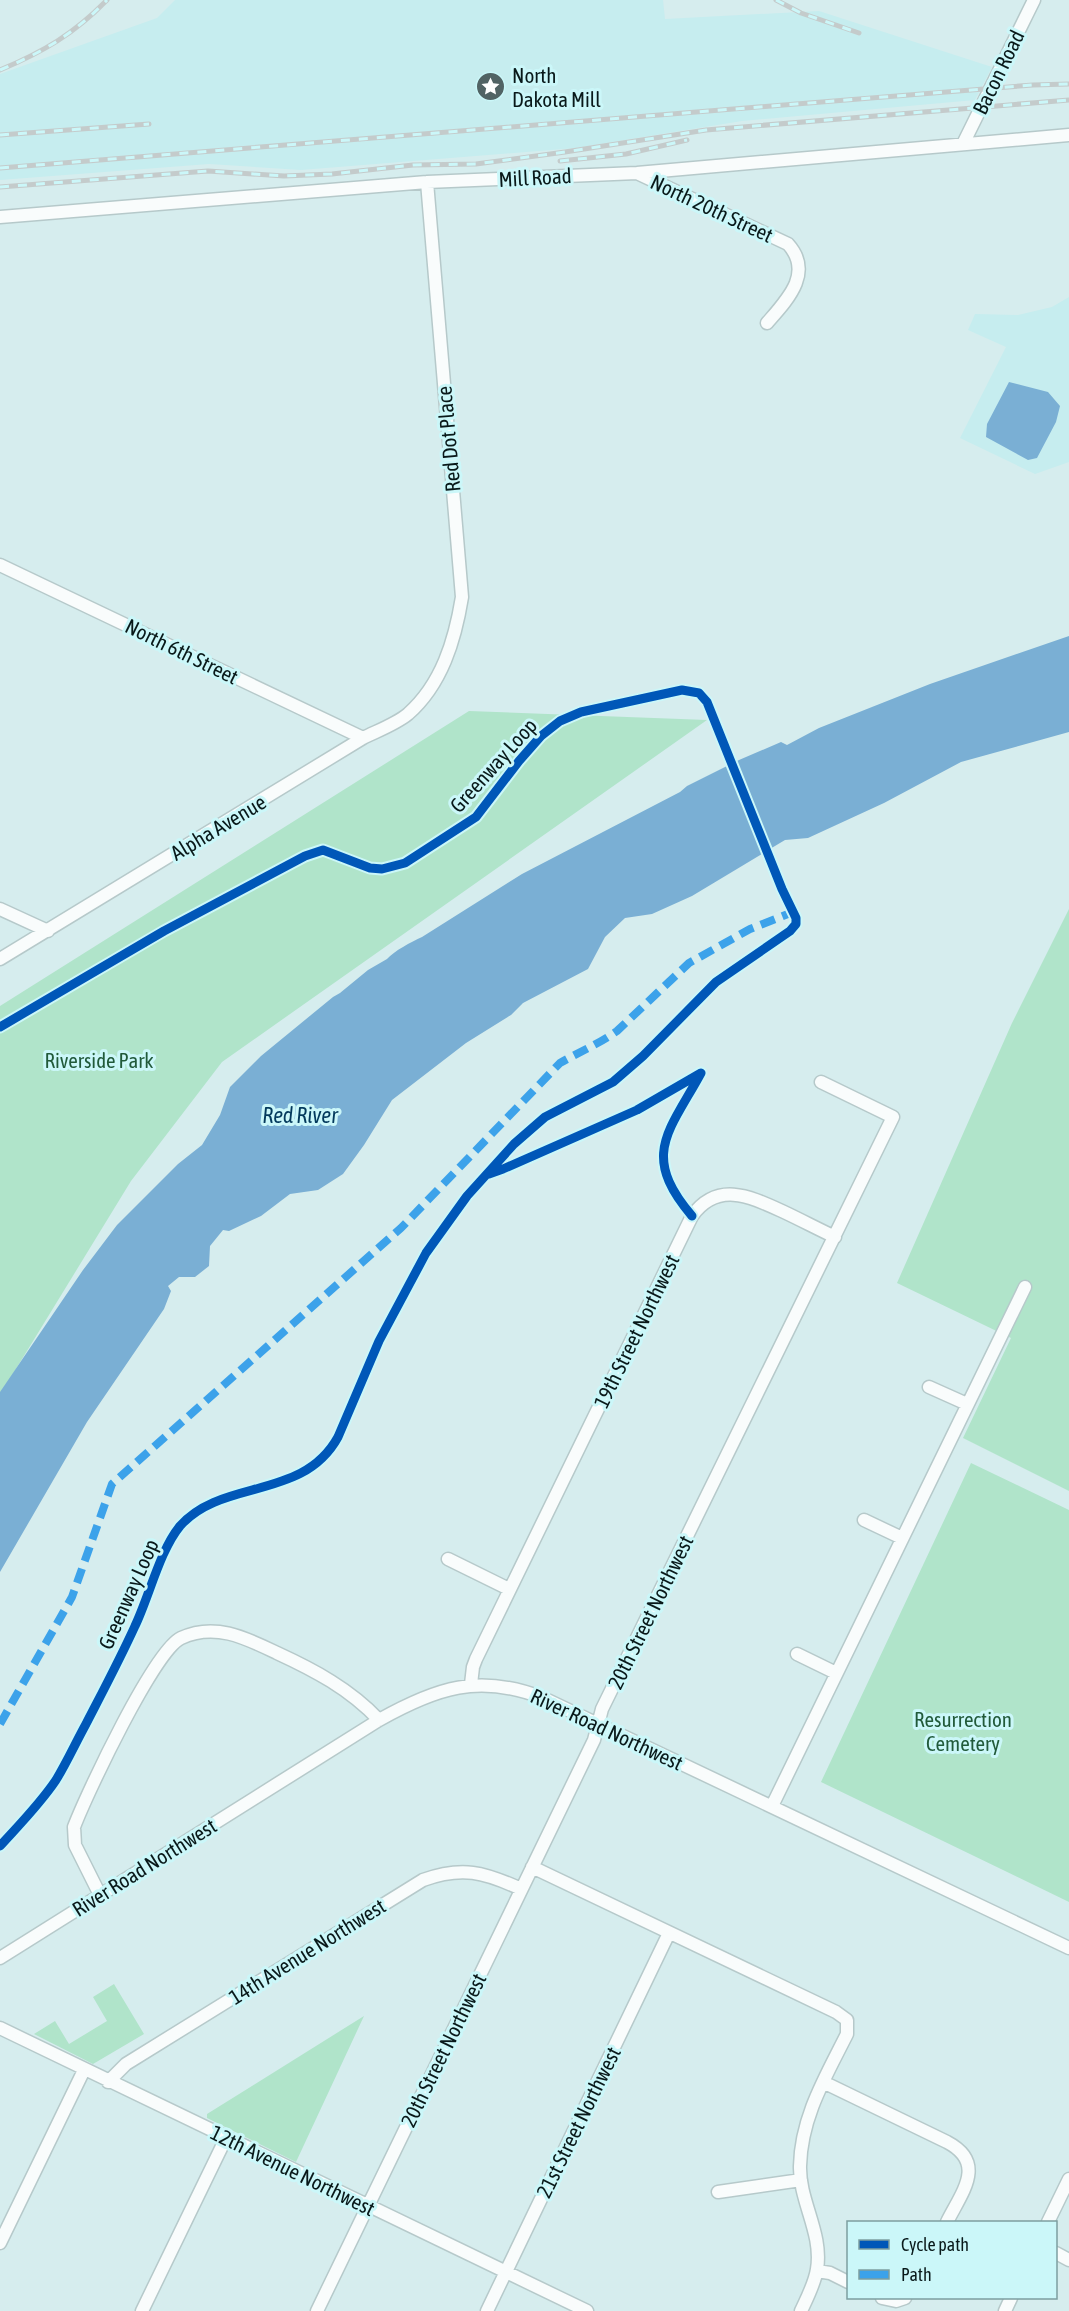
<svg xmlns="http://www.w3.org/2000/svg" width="1069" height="2311" font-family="'Asap Condensed',sans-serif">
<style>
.built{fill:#c6edef}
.green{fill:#b0e4ca}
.water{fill:#7aafd4}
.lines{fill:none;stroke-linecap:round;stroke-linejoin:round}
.minor-casing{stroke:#b6c9ca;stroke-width:15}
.minor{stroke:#f9fcfc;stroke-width:12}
.rail-casing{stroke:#c4cbcb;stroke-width:5}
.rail{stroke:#cbf7f9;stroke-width:3;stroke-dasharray:9;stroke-linecap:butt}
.quiet{stroke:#3ca2ea;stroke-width:8;stroke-dasharray:15 8;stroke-linecap:butt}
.cycleway-casing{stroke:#cbf7f9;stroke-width:13}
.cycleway{stroke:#0057b8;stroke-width:9}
.labels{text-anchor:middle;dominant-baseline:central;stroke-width:6;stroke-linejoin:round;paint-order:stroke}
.street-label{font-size:21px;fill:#09191a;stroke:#cbf7f9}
.poi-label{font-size:21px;fill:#09191a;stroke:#cbf7f9;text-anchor:start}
.park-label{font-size:21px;fill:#215a3a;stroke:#cbf7f9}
.water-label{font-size:22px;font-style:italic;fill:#03395c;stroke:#cbf7f9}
</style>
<rect width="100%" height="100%" fill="#d6edee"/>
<path class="built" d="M175,0H663L665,19L819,11L992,67L975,100L742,121L576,148L301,170L209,164L0,180V74L157,18Z
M1069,297V462L1035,474L960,438L1006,347L968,330L975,314L1018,315L1052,307Z"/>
<path class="green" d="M469,711L707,720L222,1062L131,1181L0,1395V1006Z
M1069,909V1491L963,1438L1011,1338L897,1283L1012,1023Z
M971,1463L1069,1510V1902L821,1782Z
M114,1984L144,2034L93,2064L34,2034L55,2021L69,2044L107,2021L93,1997Z
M364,2016L296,2162L207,2118V2114Z"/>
<path class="water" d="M1009,382L1048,392L1060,406L1056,422L1037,458L1028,460L986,437L987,424Z
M1069,636V732L961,762L884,803L808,838L785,840L692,896L652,914L625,918L605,937L588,969L523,1003L511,1015L466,1043L392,1100L364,1145L343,1174L318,1190L290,1194L261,1216L229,1231L223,1230L210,1246L209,1266L195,1277H179L168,1286L171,1291L164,1309L87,1422L0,1572V1392L83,1270L117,1225L178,1164L202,1145L220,1115L230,1087L261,1056L333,997L340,993L368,970L387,959C394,951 411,942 422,937L522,874L680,792L687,786L739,760L781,742L787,745L819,728L930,684Z"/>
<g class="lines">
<defs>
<path id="minor" d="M963,144L1034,0
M637,173L788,244C814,273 787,300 767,323
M0,217L427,182L637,173L1069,135
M0,565L363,738
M0,909L48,931
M0,959L363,738C377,731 396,724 408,714C442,684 455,640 462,597L427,182
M929,1387L967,1404
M864,1520L902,1538
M448,1559L509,1589
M797,1654L836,1673
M471,1684L473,1667L476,1659L692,1216C718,1180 751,1197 784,1212C801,1220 818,1229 835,1237
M772,1806L1025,1287
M532,1867L836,2012L847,2020V2034C826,2076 801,2117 800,2166C799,2201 823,2233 817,2269C815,2283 807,2298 801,2311
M100,1895L75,1845L74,1827C87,1793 154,1651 181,1638C215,1622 246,1638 277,1653C314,1670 350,1689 379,1720
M0,1958L379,1720C436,1688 479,1673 543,1698L1069,1948
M0,2028L587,2311
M108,2082L126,2064L423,1880C462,1866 484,1872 521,1889
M823,2082L947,2142C987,2163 962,2192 947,2222
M718,2192L801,2180
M1048,2222L1069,2179
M0,2243L84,2070
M1056,2253L1069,2260
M817,2271L830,2273L848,2282
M882,2298L896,2301L905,2298
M142,2311L226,2138
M317,2311L594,1740L602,1709L893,1117L821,1082
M487,2311L669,1933
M1005,2311L1011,2298"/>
</defs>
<use href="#minor" class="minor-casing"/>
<use href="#minor" class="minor"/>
<defs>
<path id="rail" d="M776,0L801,13L859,33
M0,70C43,52 74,34 107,0
M0,135L149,124
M560,161L626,154L687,140
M0,168L1033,85L1069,84
M0,187L208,171L284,176L332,174L413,165L476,164L565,152L706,130L1069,100"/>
</defs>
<use href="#rail" class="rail-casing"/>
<use href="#rail" class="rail"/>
<path class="quiet" d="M0,1724L72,1597L112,1484L401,1228L560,1063C579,1052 599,1044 617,1031L689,963L750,929L793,912"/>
<defs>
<path id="cycleway" d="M0,1027L164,931L305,856L323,850L370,868L382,869L405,863L476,817L519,761L541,736L560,721L581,712L682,690L699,693L707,702L782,889L796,918V924L790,931L716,982L643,1056L613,1082L545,1117L514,1144L467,1196L426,1253L379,1341L338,1437C303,1501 222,1478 180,1526C160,1550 149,1597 135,1626C120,1659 103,1691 86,1724C76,1742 67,1762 56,1780C40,1804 19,1825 0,1846
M489,1174L503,1169L637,1110L701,1073C669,1132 640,1155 692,1216"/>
</defs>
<use href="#cycleway" class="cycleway-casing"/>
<use href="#cycleway" class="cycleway"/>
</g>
<defs>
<symbol id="sight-disc" viewBox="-11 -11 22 22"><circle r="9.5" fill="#516364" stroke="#cbf7f9"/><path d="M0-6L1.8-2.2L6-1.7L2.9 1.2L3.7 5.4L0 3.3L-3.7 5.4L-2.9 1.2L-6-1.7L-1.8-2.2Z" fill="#fff"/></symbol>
</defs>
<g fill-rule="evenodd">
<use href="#sight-disc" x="474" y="70" width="33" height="33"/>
</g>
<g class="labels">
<g class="street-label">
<text transform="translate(998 72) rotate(-64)">Bacon Road</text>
<text transform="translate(535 177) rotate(-3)">Mill Road</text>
<text transform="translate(712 208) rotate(25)">North 20th Street</text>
<text transform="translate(448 439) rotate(-95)">Red Dot Place</text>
<text transform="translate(182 651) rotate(26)">North 6th Street</text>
<text transform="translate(493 765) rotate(-48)">Greenway Loop</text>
<text transform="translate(218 827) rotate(-31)">Alpha Avenue</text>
<text transform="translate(636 1331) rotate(-64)">19th Street Northwest</text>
<text transform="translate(128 1594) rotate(-66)">Greenway Loop</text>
<text transform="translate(650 1612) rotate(-64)">20th Street Northwest</text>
<text transform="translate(607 1729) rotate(25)">River Road Northwest</text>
<text transform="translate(144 1867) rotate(-32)">River Road Northwest</text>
<text transform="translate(307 1951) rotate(-32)">14th Avenue Northwest</text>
<text transform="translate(443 2050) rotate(-64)">20th Street Northwest</text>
<text transform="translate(578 2122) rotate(-64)">21st Street Northwest</text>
<text transform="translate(293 2170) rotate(26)">12th Avenue Northwest</text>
</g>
<g class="poi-label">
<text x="512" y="75">North<tspan x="512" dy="24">Dakota Mill</tspan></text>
</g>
<g class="park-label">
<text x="99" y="1060">Riverside Park</text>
<text x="963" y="1719">Resurrection<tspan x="963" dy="24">Cemetery</tspan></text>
</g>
<g class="water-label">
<text x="300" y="1115">Red River</text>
</g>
</g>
<rect x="847" y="2221" width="210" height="78" fill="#cbf7f9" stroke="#7d9ea0" stroke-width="1.5"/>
<rect x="859" y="2240" width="30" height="9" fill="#0057b8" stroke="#7d9ea0" stroke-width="1.5"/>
<text x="901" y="2251" font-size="18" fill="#09191a">Cycle path</text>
<rect x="859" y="2270" width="30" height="9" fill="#3ca2ea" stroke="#7d9ea0" stroke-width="1.5"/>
<text x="901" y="2281" font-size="18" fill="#09191a">Path</text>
</svg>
